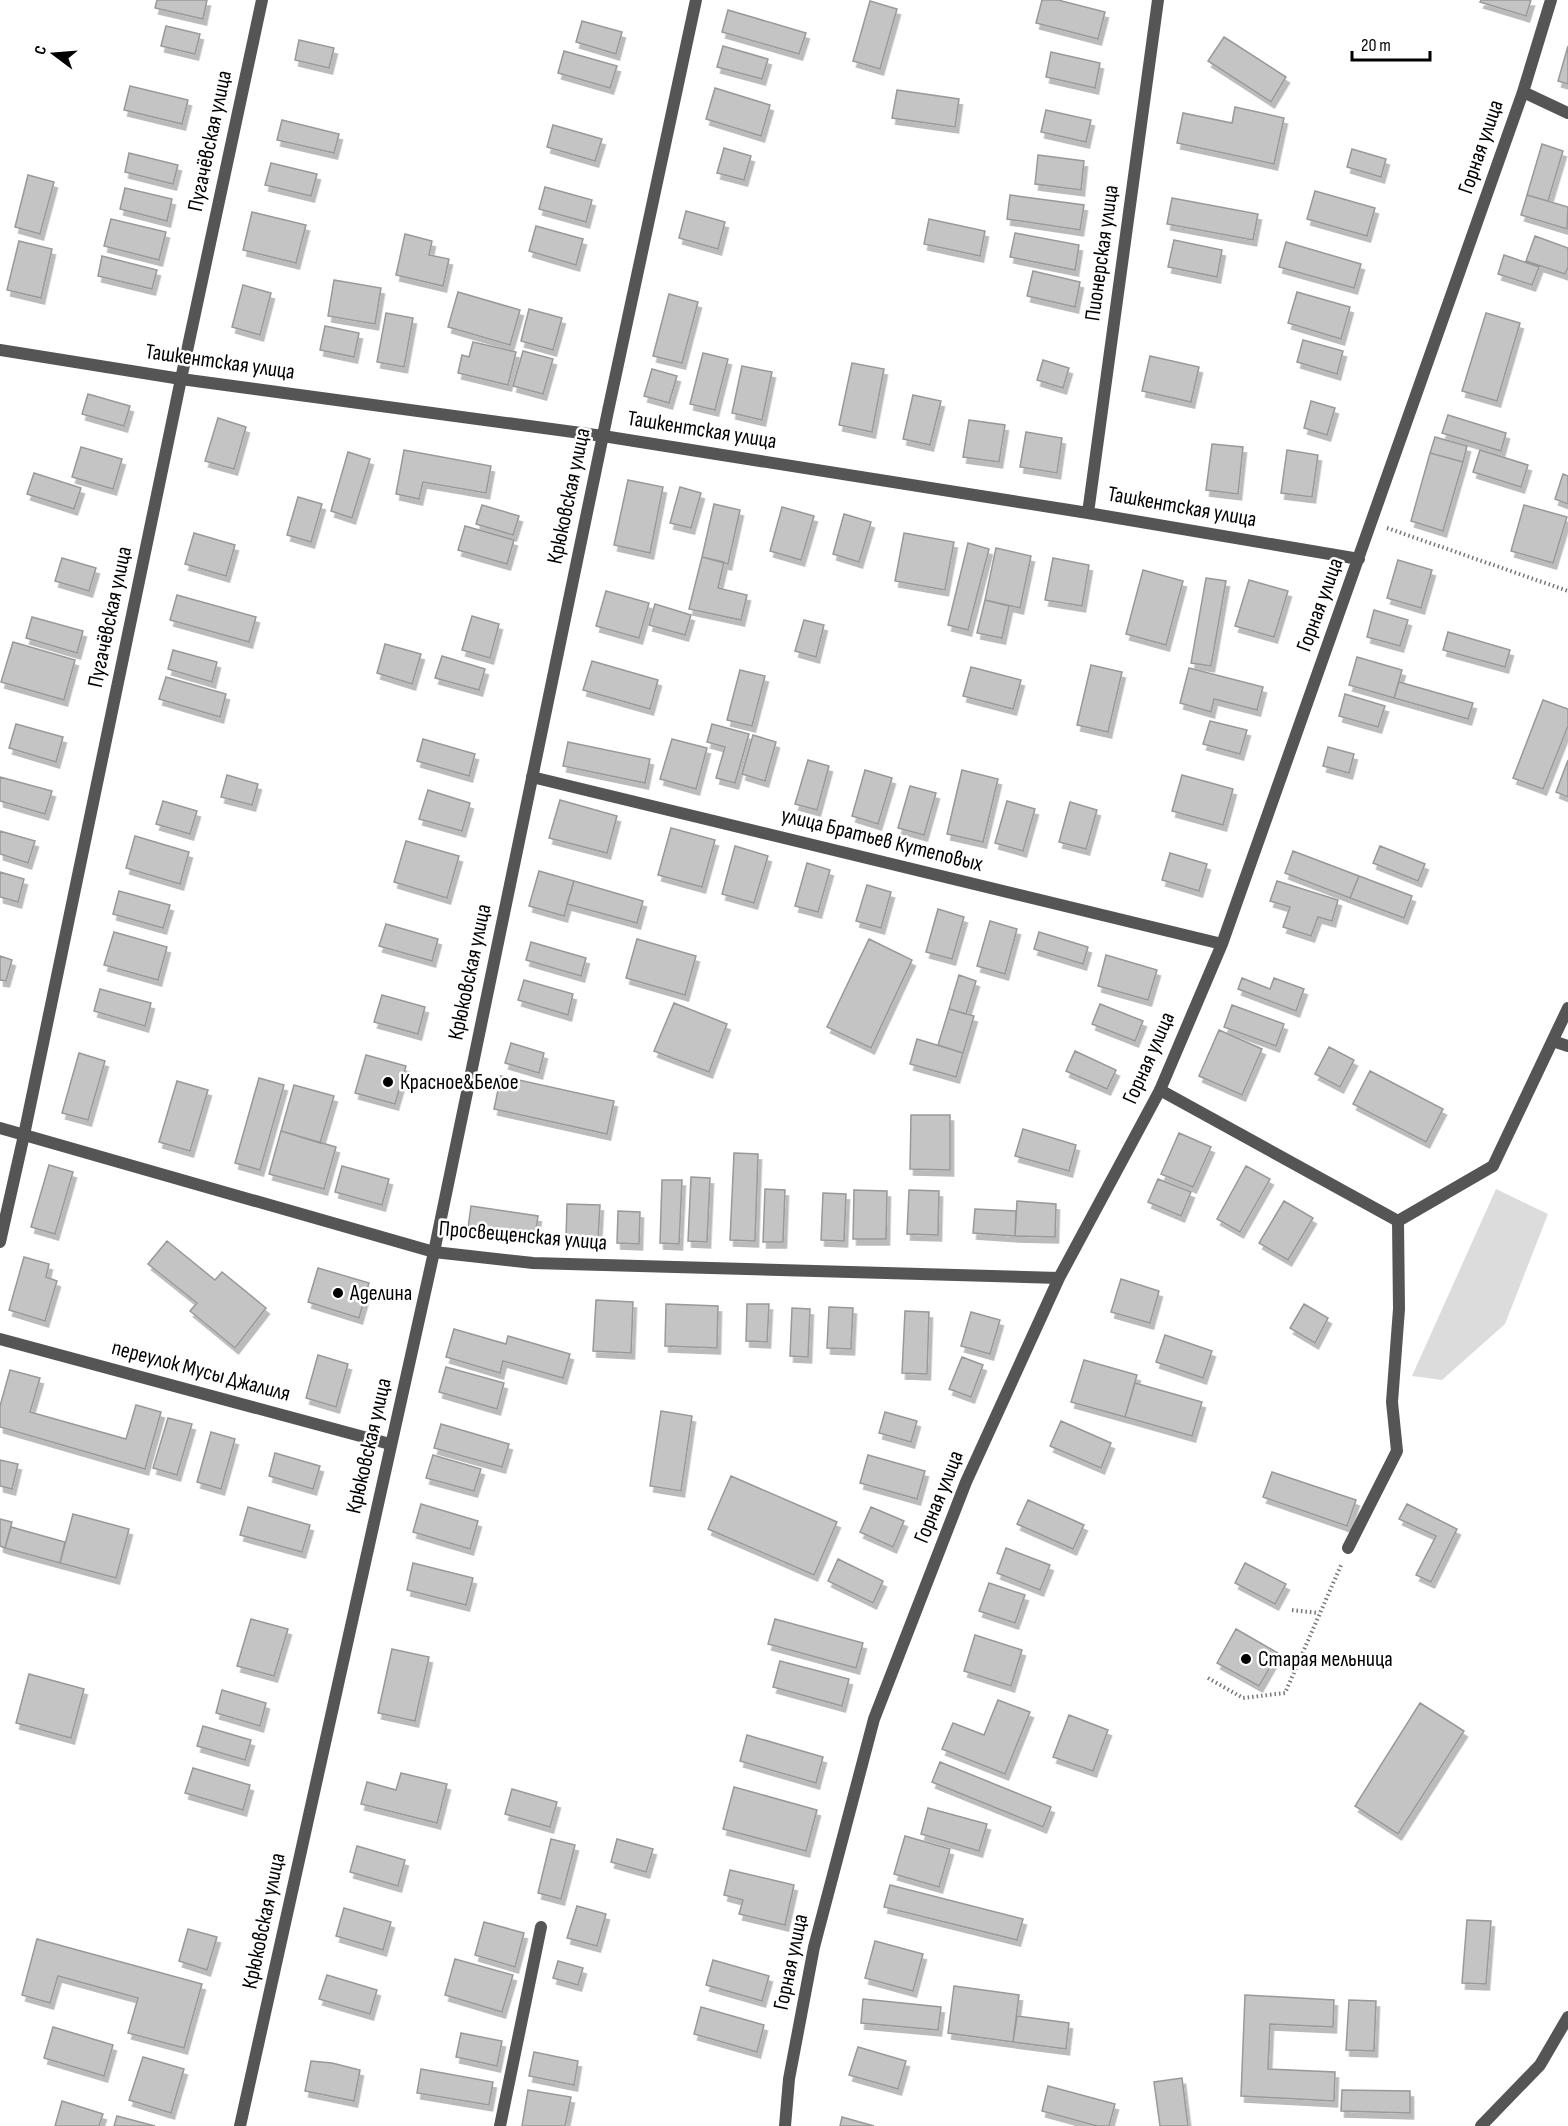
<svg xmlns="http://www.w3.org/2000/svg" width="1568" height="2126" font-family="'Sofia Sans Condensed',sans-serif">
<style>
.green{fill:#dcdcdc}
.building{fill:#c4c4c4;stroke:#999;stroke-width:1.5;filter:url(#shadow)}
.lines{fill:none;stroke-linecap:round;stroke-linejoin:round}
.path{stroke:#777;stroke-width:4;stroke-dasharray:1.5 3;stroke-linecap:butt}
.service{stroke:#555;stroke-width:12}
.minor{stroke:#555;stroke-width:12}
.tertiary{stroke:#555;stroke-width:12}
.poi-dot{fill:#000;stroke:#fff;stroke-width:2}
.labels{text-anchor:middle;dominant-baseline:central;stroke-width:5;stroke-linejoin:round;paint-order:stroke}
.street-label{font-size:22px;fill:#000;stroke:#fff}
.poi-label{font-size:22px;fill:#000;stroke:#fff;text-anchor:start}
</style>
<defs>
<filter id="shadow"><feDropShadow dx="3.5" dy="6" stdDeviation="0" flood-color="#0004"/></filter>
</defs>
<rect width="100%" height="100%" fill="#fff"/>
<path class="green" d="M1496,1189L1548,1214L1505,1324L1442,1380L1412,1376Z"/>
<path class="building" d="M157,0H207L203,19L155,8Z
M1042,0H1058L1105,12L1098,39L1036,23Z
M1481,0H1531L1526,16L1480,2Z
M870,1L897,9L880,69L853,61Z
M728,10L806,33L799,54L722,32Z
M582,21L622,32L616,54L576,42Z
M166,26L200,34L195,54L161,46Z
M1224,37L1286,77L1271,102L1208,61Z
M299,40L334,48L329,68L295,60Z
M723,46L768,59L762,79L717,67Z
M1568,46V84L1558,81Z
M564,51L617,66L610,88L558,73Z
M1051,52L1100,63L1095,88L1046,77Z
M130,86L188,100L182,124L124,110Z
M715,88L770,105L761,136L706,119Z
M897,90L959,99L955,127L892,118Z
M1235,107L1284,118L1274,164L1177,143L1183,113L1232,123Z
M1046,110L1091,120L1086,142L1041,132Z
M282,120L339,134L334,153L277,140Z
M553,125L602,139L595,161L547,147Z
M1542,144L1563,151L1548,201L1527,195Z
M724,148L751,156L744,180L717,173Z
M1352,149L1386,159L1381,177L1347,167Z
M129,153L178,165L173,184L125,172Z
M1038,155L1084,161L1081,190L1035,184Z
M271,163L317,174L311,196L265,185Z
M28,175L54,182L40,234L15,227Z
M545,187L592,200L586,222L539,209Z
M125,188L172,199L167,221L120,209Z
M1315,191L1375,208L1367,236L1307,219Z
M1010,195L1084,205L1080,230L1007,219Z
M1527,195L1568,207L1567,229L1521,215Z
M1172,198L1258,214L1253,240L1167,224Z
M686,211L725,222L718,249L679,238Z
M252,212L306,225L296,263L243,250Z
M111,219L166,232L159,260L104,246Z
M929,219L985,231L980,256L924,244Z
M536,226L583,239L576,265L529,251Z
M1015,233L1079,245L1075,270L1010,257Z
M405,234L432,241L429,255L449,259L443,286L396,275Z
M1535,236L1568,248V267L1565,274L1526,261Z
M1174,240L1222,250L1217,277L1168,267Z
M19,241L52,249L41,298L7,290Z
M1286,242L1361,264L1354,288L1279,267Z
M1504,255L1539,267L1532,285L1498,274Z
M102,256L157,270L152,289L98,276Z
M1033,271L1080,282L1075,307L1027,296Z
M334,280L381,288L375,324L328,316Z
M243,285L271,293L260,335L232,327Z
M458,292L520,310L510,345L448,327Z
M1297,292L1350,307L1341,339L1288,323Z
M669,294L698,302L682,363L653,356Z
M529,309L562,318L553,350L521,341Z
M386,313L413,318L404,367L377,362Z
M1486,313L1520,323L1497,401L1462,391Z
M325,326L359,333L354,357L320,350Z
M1303,340L1343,351L1337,374L1297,362Z
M473,342L516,352L508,385L458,373L462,355L469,357Z
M523,351L553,359L543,394L513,386Z
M703,353L728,359L715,410L690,404Z
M1150,356L1199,367L1191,402L1142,391Z
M1043,360L1069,368L1063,388L1037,380Z
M852,363L884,369L872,432L839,425Z
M742,366L772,372L762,420L732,413Z
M652,369L677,376L669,403L644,396Z
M88,394L130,406L124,426L82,414Z
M913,395L941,401L930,445L903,439Z
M1311,401L1335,408L1327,435L1304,428Z
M1448,415L1506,433L1501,451L1442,433Z
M218,418L246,427L234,469L205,461Z
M969,420L1005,425L999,462L963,457Z
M1026,432L1062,438L1057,473L1020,467Z
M1435,437L1467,446L1463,462L1430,453Z
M1212,444L1243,447L1238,494L1206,490Z
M81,447L122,459L113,489L72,477Z
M404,450L491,466L486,493L423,482L419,499L396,494Z
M1287,450L1318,455L1312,497L1281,493Z
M1480,450L1528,465L1521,487L1473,472Z
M348,452L370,459L352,518L331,511Z
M1430,453L1463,462L1443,531L1411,521Z
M34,473L81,488L74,509L27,494Z
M1563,474L1568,476V504L1555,499Z
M628,480L663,487L650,553L614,545Z
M680,487L701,493L691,528L670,523Z
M298,497L322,504L311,542L287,535Z
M714,504L740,510L728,564L702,557Z
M482,505L519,516L513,535L476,524Z
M1524,505L1567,517L1553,563L1511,551Z
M782,507L814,516L801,560L770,551Z
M844,514L871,522L859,562L833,554Z
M465,526L514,540L507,564L458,550Z
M194,533L235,545L226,576L185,564Z
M904,533L954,542L945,590L895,581Z
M968,543L989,549L968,630L948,625Z
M996,548L1031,556L1020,608L985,600Z
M702,557L724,562L718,588L747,595L741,620L689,609Z
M62,558L96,568L89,591L55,581Z
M1053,558L1089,565L1082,606L1045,600Z
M1398,560L1432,570L1421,608L1387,598Z
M1143,570L1183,581L1166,645L1126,634Z
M1206,578L1226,581L1211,666L1191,663Z
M1249,580L1288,591L1274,637L1235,626Z
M606,591L649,603L639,638L596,626Z
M177,595L256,617L249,642L170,620Z
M985,600L1009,606L1002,638L977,633Z
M655,604L691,615L685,635L649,625Z
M1374,610L1408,620L1400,646L1367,637Z
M472,616L499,624L490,658L462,650Z
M32,617L83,631L77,653L26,638Z
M804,620L824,625L816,657L795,651Z
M1448,632L1510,650L1505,667L1443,650Z
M13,642L75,660L64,700L1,682Z
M385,644L421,654L412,684L377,673Z
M173,650L217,662L212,682L168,669Z
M442,656L485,669L479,690L435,678Z
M1357,657L1402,670L1394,698L1349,685Z
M592,661L658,680L650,709L583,690Z
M1091,665L1122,672L1108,732L1077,725Z
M971,667L1021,680L1013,709L963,696Z
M1189,668L1263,687L1257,710L1214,699L1211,712L1180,703Z
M740,670L765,676L752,726L727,720Z
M166,677L226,694L220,717L159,699Z
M1399,682L1473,703L1468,719L1394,698Z
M1345,694L1385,706L1378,727L1339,716Z
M1543,700L1568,709V726L1543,789L1513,778Z
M1210,721L1247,730L1240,754L1203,744Z
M16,724L63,737L56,762L9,748Z
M712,724L749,734L735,783L716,778L725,747L707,742Z
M753,735L776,742L765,781L742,774Z
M423,739L475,754L469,776L417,761Z
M672,739L707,748L696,789L660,779Z
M568,742L650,759L645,783L563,766Z
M1328,747L1354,754L1349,773L1323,766Z
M808,760L829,766L817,810L795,804Z
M1568,760V797L1556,792Z
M865,770L892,778L878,824L852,816Z
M962,770L998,779L983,842L947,834Z
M227,775L258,784L252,805L221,797Z
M1182,775L1233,789L1223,825L1172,811Z
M0,777L52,791L45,814L0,801Z
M910,786L936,793L924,835L898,828Z
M428,790L470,803L462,831L419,819Z
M560,800L617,816L607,853L549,838Z
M163,801L197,811L190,834L156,824Z
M1007,801L1035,809L1023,851L995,843Z
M1070,802L1097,810L1086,849L1059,842Z
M671,828L715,840L702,887L658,875Z
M0,831L35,841L28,863L0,854Z
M135,836L189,852L180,884L126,868Z
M406,841L459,856L447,898L394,882Z
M735,846L768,856L754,903L722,894Z
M1380,846L1425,864L1418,881L1373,863Z
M1293,851L1359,876L1350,898L1285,873Z
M1170,853L1207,864L1199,891L1162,880Z
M807,863L830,870L818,912L795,906Z
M539,871L574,881L564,916L529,906Z
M0,872L24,879L18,902L0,897Z
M1359,876L1412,896L1404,918L1350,898Z
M574,881L643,901L637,923L567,904Z
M1277,881L1338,900L1332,921L1318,917L1311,936L1283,927L1290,907L1270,901Z
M867,885L891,892L881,928L856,921Z
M119,891L170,905L163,928L113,914Z
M938,909L964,917L952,959L926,952Z
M990,921L1017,929L1005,974L977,966Z
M386,924L438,939L432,961L379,946Z
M114,932L167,947L158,980L104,965Z
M1039,932L1088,947L1083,964L1034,949Z
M637,939L696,956L685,995L626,978Z
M869,939L912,960L871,1048L827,1027Z
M531,942L586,958L581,976L526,960Z
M1106,955L1157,970L1148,1000L1098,986Z
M0,956L12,960L6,981L0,980Z
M959,975L976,981L966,1014L949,1009Z
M1242,978L1270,989L1274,978L1304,989L1296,1011L1238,989Z
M524,980L573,994L568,1015L518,1000Z
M100,989L151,1003L145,1026L94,1011Z
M382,995L425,1007L418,1034L374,1022Z
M674,1003L727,1024L709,1072L654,1051Z
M1100,1004L1143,1021L1135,1041L1092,1024Z
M1232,1005L1284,1024L1276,1046L1224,1027Z
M949,1009L974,1016L963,1053L938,1045Z
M1219,1030L1262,1049L1242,1095L1199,1076Z
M917,1039L963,1053L956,1077L910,1064Z
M511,1043L544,1053L539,1073L505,1063Z
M1329,1047L1354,1060L1340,1087L1315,1074Z
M1075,1051L1116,1070L1107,1089L1066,1071Z
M79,1053L105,1061L88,1120L62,1113Z
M366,1055L406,1066L395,1104L355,1093Z
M1370,1071L1443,1109L1426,1142L1353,1104Z
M501,1076L614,1101L607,1134L494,1109Z
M259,1078L284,1085L260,1170L235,1163Z
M177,1081L208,1090L190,1151L159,1142Z
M294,1085L334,1096L320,1143L281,1131Z
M911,1115H950V1170L910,1169Z
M1023,1129L1076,1145L1069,1171L1015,1156Z
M281,1131L336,1147L324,1189L269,1174Z
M1179,1133L1211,1147L1193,1187L1161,1174Z
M734,1153L758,1154L755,1241L730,1240Z
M49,1165L73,1172L55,1234L31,1227Z
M342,1166L389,1179L382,1205L335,1192Z
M1246,1166L1270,1179L1240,1232L1217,1219Z
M691,1177L710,1178L707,1242L688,1241Z
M1158,1179L1191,1192L1181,1216L1148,1202Z
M662,1180H682L679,1244L660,1243Z
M765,1189L785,1190L783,1242H763Z
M854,1190L887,1191L886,1239H853Z
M909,1190L939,1191L938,1235L907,1234Z
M823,1193L846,1194L844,1241L821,1240Z
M1017,1201L1056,1204L1055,1237L1015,1236Z
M1284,1201L1313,1218L1288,1260L1259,1243Z
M567,1204L600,1205L598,1239L566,1238Z
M471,1206L538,1216L535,1237L468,1228Z
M975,1209L1016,1211L1015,1236L973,1233Z
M618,1211L640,1212L639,1244L617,1243Z
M167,1241L215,1280L222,1272L266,1308L235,1348L190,1311L197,1303L148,1264Z
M24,1257L49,1264L46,1277L57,1281L45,1321L9,1310Z
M318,1268L369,1283L359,1318L308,1302Z
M1121,1279L1159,1291L1150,1323L1111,1312Z
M596,1300L633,1302L631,1353L593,1351Z
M666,1304L718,1306L717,1348L665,1346Z
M747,1304H769L767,1342L746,1341Z
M1304,1304L1328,1318L1315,1343L1290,1328Z
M829,1307L853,1308L851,1349L827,1348Z
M792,1308L810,1309L808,1357L790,1356Z
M905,1311L929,1312L927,1374L902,1373Z
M971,1312L1000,1320L990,1354L961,1346Z
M454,1329L506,1344L508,1336L570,1354L563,1378L503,1361L500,1373L446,1357Z
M1165,1335L1212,1351L1203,1378L1156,1362Z
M318,1355L348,1364L336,1407L306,1398Z
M962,1357L983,1365L971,1397L949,1389Z
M1084,1360L1137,1375L1125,1417L1071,1402Z
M446,1367L504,1383L497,1409L439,1392Z
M10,1370L40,1378L30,1412L126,1439L136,1405L161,1412L145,1469L0,1427V1406Z
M1135,1383L1202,1402L1192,1436L1125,1417Z
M661,1411L692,1416L681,1491L650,1486Z
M885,1412L917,1421L911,1442L879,1433Z
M168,1418L192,1424L177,1475L153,1468Z
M1061,1421L1111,1443L1101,1468L1050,1446Z
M441,1424L509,1444L502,1467L434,1448Z
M211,1432L235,1439L221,1489L197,1482Z
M275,1453L320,1466L313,1489L269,1476Z
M433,1455L481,1469L474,1491L426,1478Z
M868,1455L925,1471L917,1499L860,1483Z
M0,1460L18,1464L12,1489L0,1486Z
M1272,1472L1356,1500L1347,1526L1263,1497Z
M731,1476L837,1522L814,1575L708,1529Z
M1028,1500L1084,1525L1073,1549L1017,1524Z
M421,1504L478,1521L470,1549L413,1532Z
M1407,1504L1457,1529L1431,1582L1416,1575L1436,1536L1399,1519Z
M248,1507L310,1525L302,1552L240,1535Z
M871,1507L904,1521L893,1547L860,1532Z
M73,1514L129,1529L116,1578L60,1563Z
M0,1519L12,1522L5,1548L0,1546Z
M11,1527L65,1542L60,1563L5,1548Z
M1006,1548L1050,1565L1040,1590L997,1573Z
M838,1559L883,1581L873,1603L828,1581Z
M413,1563L473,1578L466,1605L407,1590Z
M1245,1563L1286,1584L1275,1604L1235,1583Z
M989,1583L1025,1595L1015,1623L979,1611Z
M251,1619L288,1629L274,1676L237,1666Z
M775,1619L863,1643L856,1668L768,1644Z
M1236,1629L1278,1653L1259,1686L1217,1663Z
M975,1635L1022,1650L1011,1686L964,1671Z
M392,1649L429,1657L415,1721L378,1713Z
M780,1661L849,1679L842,1706L773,1687Z
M29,1674L84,1689L71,1738L16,1723Z
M222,1690L266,1703L260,1726L216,1713Z
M998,1700L1030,1712L1005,1774L942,1749L953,1723L984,1735Z
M1420,1703L1464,1731L1398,1834L1355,1806Z
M1069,1715L1108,1730L1093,1771L1053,1757Z
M203,1726L251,1740L245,1760L197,1746Z
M747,1735L823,1757L816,1783L740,1761Z
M940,1762L1051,1807L1043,1827L932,1782Z
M193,1768L250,1785L243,1810L185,1793Z
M401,1773L447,1784L437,1823L361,1804L367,1782L396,1790Z
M734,1787L817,1810L806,1851L723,1829Z
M512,1789L557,1802L550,1827L505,1814Z
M928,1808L987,1824L979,1851L921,1834Z
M905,1836L950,1849L939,1887L894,1874Z
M551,1839L575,1845L561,1899L538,1893Z
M617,1839L653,1849L646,1872L611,1862Z
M357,1846L405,1860L398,1886L350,1872Z
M730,1870L794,1885L785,1925L739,1914L743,1900L724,1895Z
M890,1885L1023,1919L1017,1940L884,1907Z
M577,1906L606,1914L597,1946L567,1938Z
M344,1908L391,1922L383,1950L336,1936Z
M1467,1920L1491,1921L1486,1984L1462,1983Z
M484,1922L524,1933L515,1967L475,1955Z
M188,1929L217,1937L207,1970L179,1961Z
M37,1939L202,1984L184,2048L128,2033L138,1998L58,1976L50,2003L22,1995Z
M875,1941L923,1954L913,1991L865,1978Z
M455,1959L513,1975L502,2012L445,1995Z
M713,1960L769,1976L762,2001L706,1985Z
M558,1961L583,1968L578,1985L553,1978Z
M327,1975L377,1990L370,2014L319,1999Z
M954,1986L1019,1995L1013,2042L948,2033Z
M1245,1995L1334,2000L1333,2027L1270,2024L1268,2069L1335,2072L1334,2101L1241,2096Z
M863,1999L941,2007L938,2030L861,2023Z
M1349,2000L1376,2001L1374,2051L1346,2050Z
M701,2007L764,2025L757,2052L694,2034Z
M1017,2016L1069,2023L1066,2049L1013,2042Z
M53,2027L113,2045L104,2076L44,2058Z
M461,2033L502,2041L497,2066L456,2057Z
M858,2047L906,2061L898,2089L849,2075Z
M534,2052L578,2061L574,2085L529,2076Z
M143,2057L184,2069L171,2113L129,2100Z
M311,2061L332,2063L360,2070L354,2101L305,2091Z
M421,2069L493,2082L489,2105L417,2093Z
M1182,2078L1188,2126H1160L1154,2082Z
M1048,2086L1115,2104L1109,2126H1097L1042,2111Z
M528,2090L571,2097L565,2126H522Z
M1342,2090L1410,2091V2113L1341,2111Z
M62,2101L103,2114L99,2126H55Z
M117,2116L155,2126H114Z
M842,2117L874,2126H840Z"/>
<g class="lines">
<path class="path" d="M1387,528L1568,591
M1292,1610L1319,1613
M1208,1678L1243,1698L1285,1693L1342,1563"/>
<path class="service" d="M1553,1041L1568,1046
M1160,1090L1398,1221
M1348,1548L1397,1451L1392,1402L1399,1309L1398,1221L1493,1166L1568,1008
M500,2126L541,1927
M1481,2126L1540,2065L1568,2017"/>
<path class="minor" d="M1523,92L1568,113
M0,350L181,379L603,436L1088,513L1359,559
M1088,513L1158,0
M532,777L1222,944
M0,1128L434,1252L533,1263L1059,1278
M0,1242L24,1135L181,379L262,0
M0,1339L390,1444
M785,2126L789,2079L814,1947L874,1719L966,1482L1059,1278L1160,1090L1222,944L1523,92L1551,0"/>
<path class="tertiary" d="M240,2126L434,1252L608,411L696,0"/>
</g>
<g class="poi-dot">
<circle cx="388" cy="1082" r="6"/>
<circle cx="338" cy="1293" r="6"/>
<circle cx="1246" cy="1659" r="6"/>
</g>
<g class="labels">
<g class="street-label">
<text transform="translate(210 141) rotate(-78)">Пугачёвская улица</text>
<text transform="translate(1481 147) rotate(-71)">Горная улица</text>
<text transform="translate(1102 253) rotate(-82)">Пионерская улица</text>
<text transform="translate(220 362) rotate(8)">Ташкентская улица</text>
<text transform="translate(702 430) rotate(9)">Ташкентская улица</text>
<text transform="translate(569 496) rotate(-78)">Крюковская улица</text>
<text transform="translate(1182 507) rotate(10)">Ташкентская улица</text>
<text transform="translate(1320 605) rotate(-70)">Горная улица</text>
<text transform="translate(110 617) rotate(-78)">Пугачёвская улица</text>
<text transform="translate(882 840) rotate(14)">улица Братьев Кутеповых</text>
<text transform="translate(470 972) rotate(-78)">Крюковская улица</text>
<text transform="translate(1149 1058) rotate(-66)">Горная улица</text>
<text transform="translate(523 1236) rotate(5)">Просвещенская улица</text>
<text transform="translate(201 1371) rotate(15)">переулок Мусы Джалиля</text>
<text transform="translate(369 1446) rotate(-77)">Крюковская улица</text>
<text transform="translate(939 1497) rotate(-68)">Горная улица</text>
<text transform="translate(264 1921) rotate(-78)">Крюковская улица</text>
<text transform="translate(791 1962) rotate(-78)">Горная улица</text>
</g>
<g class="poi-label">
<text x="400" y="1082">Красное&amp;Белое</text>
<text x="350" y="1293">Аделина</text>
<text x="1258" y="1659">Старая мельница</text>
</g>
</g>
<g transform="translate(54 54) rotate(286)" stroke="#ffffff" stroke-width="4.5" paint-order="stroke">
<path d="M0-4.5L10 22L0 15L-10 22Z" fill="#000000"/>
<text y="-9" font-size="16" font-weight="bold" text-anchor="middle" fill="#000000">С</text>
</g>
<path d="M1352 51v9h78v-9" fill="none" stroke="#000000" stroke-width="3"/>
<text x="1361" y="51" font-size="18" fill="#000000" stroke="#ffffff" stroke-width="4.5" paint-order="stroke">20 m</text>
</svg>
